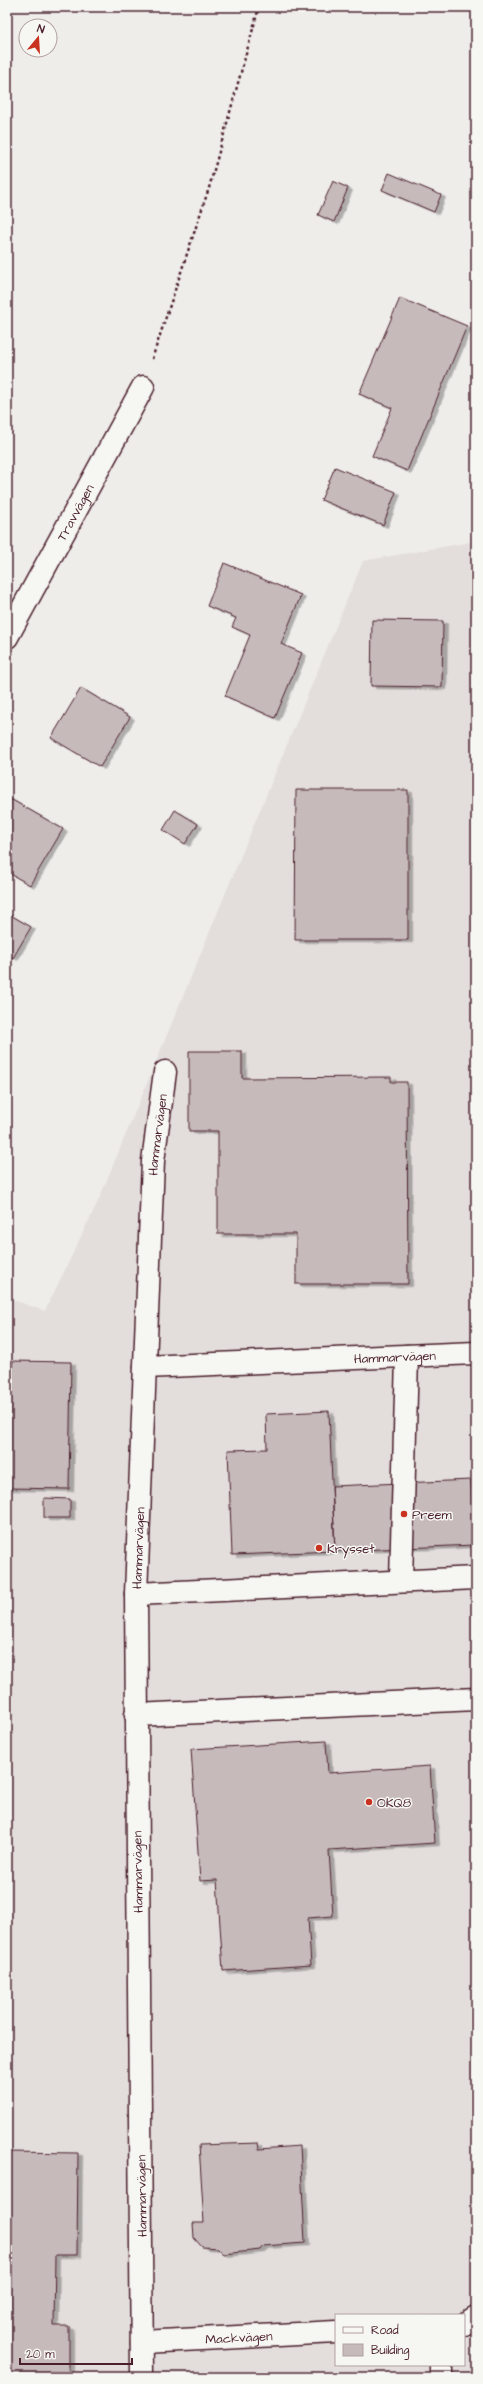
<svg xmlns="http://www.w3.org/2000/svg" width="483" height="2384" font-family="'Architects Daughter',sans-serif">
  <style>
    .built { fill: #e3dedc; fill-rule: evenodd }
    .building { fill: #c6babb; stroke: #4a1f2b; filter: url(#shadow) }
    .lines { fill: none; stroke-linecap: round; stroke-linejoin: round }
    .minor-casing { stroke: #4a1f2b; stroke-width: 25 }
    .path { stroke: #4a1f2b; stroke-width: 2.5; stroke-dasharray: 3 3; stroke-linecap: butt }
    .minor { stroke: #f6f6f2; stroke-width: 22 }
    .poi-dot { fill: #c8321e; stroke: #f6f6f2; stroke-width: 1.5 }
    .labels { text-anchor: middle; stroke-width: 3; stroke-linejoin: round; paint-order: stroke }
    .street-label { font-size: 13px; fill: #4a1f2b; stroke: #f6f6f2 }
    .poi-label { font-size: 13px; fill: #4a1f2b; stroke: #f6f6f2; text-anchor: start }
  </style>
  <defs>
    <filter id="shadow"><feDropShadow dx="4.5" dy="2.5" stdDeviation="0" flood-color="#0004"/></filter>
  </defs>
  <rect width="100%" height="100%" fill="#efedea"/>
  <filter id="ink" filterUnits="userSpaceOnUse"><feTurbulence type="fractalNoise" baseFrequency=".025" numOctaves="2"/><feDisplacementMap in="SourceGraphic" scale="8" xChannelSelector="R" yChannelSelector="G"/><feConvolveMatrix kernelMatrix="1 2 1 2 8 2 1 2 1" color-interpolation-filters="sRGB"/></filter>
  <g filter="url(#ink)">
    <path class="built" d="M476 541V2377H7V1298L45 1311 99 1199 363 561ZM336 2315H464V2365H336Z"/>
    <path class="building" d="M389 173 441 195 434 212 382 190Z
      M333 181 348 188 334 222 318 215Z
      M400 298 467 326 407 471 372 456 392 408 359 394Z
      M335 467 396 492 383 525 321 500Z
      M224 563 301 595 281 644 302 653 275 718 225 696 250 635 232 627 236 618 207 606Z
      M372 620 443 621 442 687 371 686Z
      M81 688 130 717 100 767 51 738Z
      M296 790H408V940H295Z
      M7 797 63 829 30 885 7 872Z
      M175 810 198 824 185 844 163 830Z
      M7 913 31 927 13 958 7 954Z
      M189 1051H242V1078L391 1077V1082H407L408 1284H296V1234H218V1131H189Z
      M12 1361 71 1362 69 1489 7 1488V1387H12Z
      M329 1411 335 1551 232 1555 228 1450 267 1449 266 1414Z
      M471 1480 474 1545 335 1551 332 1486Z
      M44 1498 70 1499V1518H44Z
      M326 1741 328 1773 430 1766 435 1843 329 1850 333 1916 308 1918 311 1965 223 1971 217 1880 200 1881 191 1749Z
      M258 2143 259 2149 300 2146 305 2243 263 2246 260 2250 224 2254 218 2248 202 2247 194 2238 193 2223H204L199 2145Z
      M7 2152 78 2153 77 2255H55L54 2326H69V2377H7Z"/>
    <g class="lines">
      <g class="minor-casing">
        <g id="minor">
          <path id="s1" d="M7 637 143 387"/>
          <path id="s2" d="M145 1367 476 1353"/>
          <path d="M401 1581 407 1356"/>
          <path d="M136 1594 476 1578"/>
          <path d="M136 1715 476 1699"/>
          <path d="M464 2325 476 2317"/>
          <path id="s3" d="M142 2342 336 2332"/>
          <path d="M441 2365V2377"/>
          <path id="s4" d="M142 2377 136 1594 153 1161 165 1072"/>
        </g>
      </g>
      <path class="path" d="M152 359 209 188 259 7"/>
      <use href="#minor" class="minor"/>
    </g>
  </g>
  <g class="poi-dot">
    <circle cx="404" cy="1514" r="4"/>
    <circle cx="319" cy="1548" r="4"/>
    <circle cx="369" cy="1802" r="4"/>
  </g>
  <g class="labels">
    <g class="street-label">
      <text dy="5" stroke="none"><textPath href="#s1" startOffset="142">Travvägen</textPath></text>
      <text dy="5" stroke="none"><textPath href="#s4" startOffset="1243">Hammarvägen</textPath></text>
      <text dy="5" stroke="none"><textPath href="#s2" startOffset="250">Hammarvägen</textPath></text>
      <text dy="5" stroke="none"><textPath href="#s4" startOffset="829">Hammarvägen</textPath></text>
      <text transform="translate(137 1872) rotate(-91)" y="5">Hammarvägen</text>
      <text transform="translate(141 2196) rotate(-91)" y="5">Hammarvägen</text>
      <text dy="5" stroke="none"><textPath href="#s3" startOffset="97">Mackvägen</textPath></text>
    </g>
    <g class="poi-label">
      <text x="412" y="1519">Preem</text>
      <text x="327" y="1553">Krysset</text>
      <text x="377" y="1807">OKQ8</text>
    </g>
  </g>
  <rect width="483" height="2384" fill="none" stroke="#f6f6f2" stroke-width="24"/>
  <rect x="12" y="12" width="459" height="2360" fill="none" stroke="#4a1f2b" stroke-width="1.5" filter="url(#ink)"/>
  <rect x="335" y="2314" width="130" height="52" fill="#f6f6f2" stroke="#b1a0a2"/>
  <rect x="343" y="2327" width="20" height="6" fill="#f6f6f2" stroke="#b1a0a2"/>
  <text x="371" y="2334" font-size="12" fill="#4a1f2b">Road</text>
  <rect x="343" y="2344" width="20" height="12" fill="#c6babb" stroke="#b1a0a2"/>
  <text x="371" y="2354" font-size="12" fill="#4a1f2b">Building</text>
  <g transform="translate(38 38) rotate(18)"><circle r="19" fill="#f6f6f2" stroke="#b1a0a2"/>
  <path d="M0-3L7 15L0 10L-7 15Z" fill="#c8321e"/>
  <text y="-6" font-size="11" font-weight="bold" text-anchor="middle" fill="#4a1f2b">N</text>
  </g>
  <path d="M20 2358v6h112v-6" fill="none" stroke="#4a1f2b" stroke-width="2"/>
  <text x="26" y="2358" font-size="12" fill="#4a1f2b" stroke="#f6f6f2" stroke-width="3" paint-order="stroke">20 m</text>
</svg>
